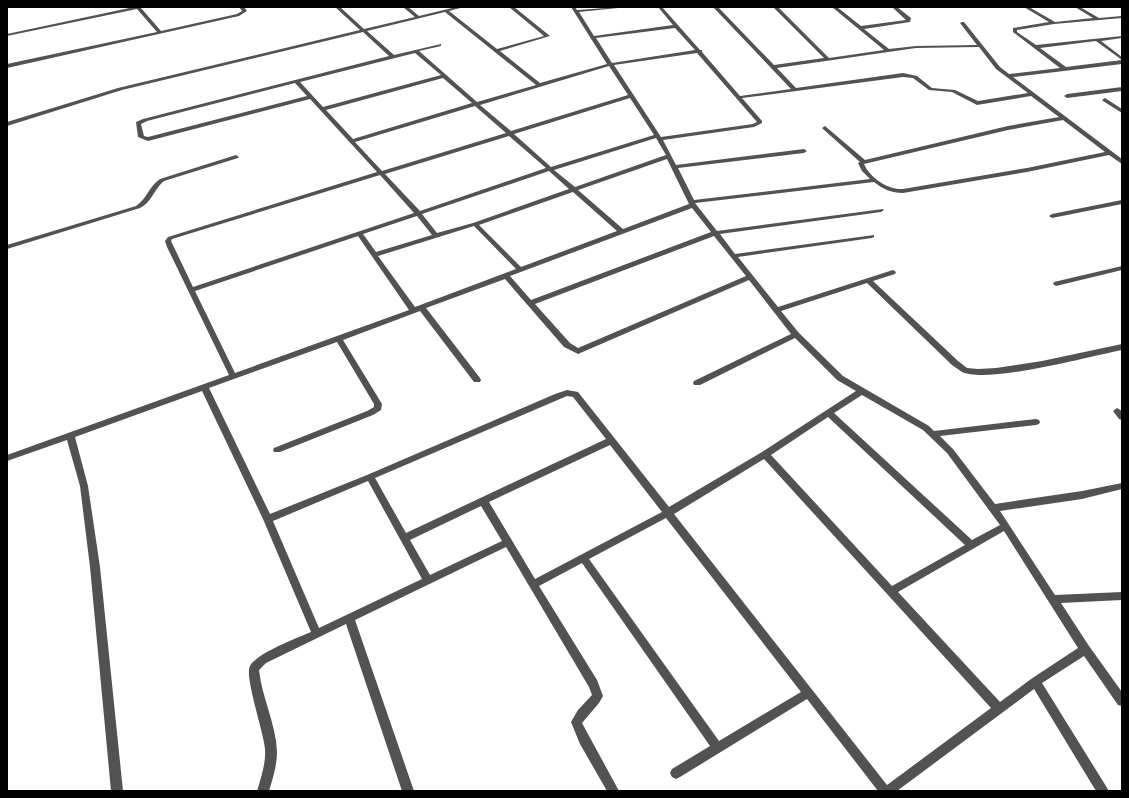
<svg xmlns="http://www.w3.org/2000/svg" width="1129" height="798" font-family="'DM Sans',sans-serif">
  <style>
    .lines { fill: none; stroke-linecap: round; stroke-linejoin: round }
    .street { fill: #525252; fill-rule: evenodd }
  </style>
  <rect width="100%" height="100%" fill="#fff"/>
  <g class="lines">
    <path class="street" d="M134 7H143L141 8 161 31 237 14 242 11 239 7H244L247 11 239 16 7 68V64L157 32 137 9 7 36V34Z
      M335 7H340L364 29 415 17 403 7H408L419 16 456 7H464L449 11 497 49 544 36 509 7H514L550 36 500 51 540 83 607 64 571 7H575L577 10 620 7 618 8 579 12 594 36 673 25 658 7H662L700 50H702V52L740 96 791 89 713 7H718L774 65 824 58 773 7H778L829 58 884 50 832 7H837L861 26 906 20 892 7H897L911 18 910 22 864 29 889 49 916 46 977 45 960 23 962 22H964L1000 67 1009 74 1060 68 1013 32V28L1049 22 1024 7H1029L1055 22 1093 18 1075 7H1080L1099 18 1122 16V18L1054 24 1017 30V32L1036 45 1122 36V38L1101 41 1122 57V64L1013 77 1122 159V164L1109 155 1027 172 903 193C891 193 883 189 874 182L695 203 717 231 883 209 884 210 881 212 720 234 735 254 874 235V237L872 238 738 257 778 307 893 270 896 272 895 274 873 281 958 361 967 368 978 369 996 368 1042 361 1122 344V350C1091 356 988 384 962 372 959 370 955 367 952 365L867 283 781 311 799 333 843 376 929 426 934 431 1036 419 1039 420 1040 422 1039 424 1036 425 940 436 953 449 995 504 1082 491 1122 483V489L1082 499 1000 511 1055 595 1122 592V600L1061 603 1089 646 1122 692V706L1118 705 1084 656 1042 683 1109 791H1096L1034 689 897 791H878L807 699 680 777 676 779 672 777 670 773 672 769 710 746 582 563 539 586 597 680 603 696 599 703 582 723 619 791H607L580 744 571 722 578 710 592 695 589 687 506 547 355 620 414 791H402L346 624 266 663 259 670C262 698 276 724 277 752 277 765 273 778 269 791H257C261 778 266 763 265 749 264 733 244 676 250 666 257 653 297 638 311 632L263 519 202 391 75 437 88 486 100 567 123 791H111L90 567 80 486 67 440 7 461V455L229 375 167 247 165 241 168 237 377 172 310 99 148 141 138 137 136 122 143 119 389 56 363 32 122 90 7 126V122L118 88 360 30ZM445 12 536 85 477 102 419 51 441 46V44L394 55 367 31ZM675 28 695 50 612 63 596 38ZM1096 41 1122 60 1066 67 1040 48ZM979 47 996 69 1028 93 978 101 955 90 932 88 917 76 903 73 796 88 777 68 916 48ZM415 53 441 75 323 107 300 82ZM697 53 757 122 753 124 661 137 614 65ZM609 66 628 95 511 131 480 105ZM903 77 913 78 929 90 952 92 977 105 1031 96 1059 117 1008 126 865 160 825 126 822 128 823 129 860 162 858 163 862 171 870 179 694 200 678 168 804 153 807 151 804 149 676 165 663 140 754 127 762 123V121L742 98ZM443 78 472 103 353 139 326 110ZM295 83 307 96 148 137 144 136 141 124 147 121ZM630 98 654 135 551 167 514 134ZM475 106 506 133 382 171 355 142ZM1063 120 1105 152 1027 168 903 189C888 190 870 178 864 164L1008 130ZM509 136 546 168 420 211 385 174ZM656 138 666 155 575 187 554 170ZM667 159 689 204 623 229 578 190ZM549 171 569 189 473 223 437 233 422 214ZM380 175 414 213 193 287 171 241 172 239ZM573 192 617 231 521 267 479 225ZM692 208 711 232 531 300 510 276ZM417 216 432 235 376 252 363 234ZM474 226 516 269 415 307 378 256ZM358 236 409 310 235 373 195 291ZM714 236 746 276 578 348 570 343 535 304ZM505 279 564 347 578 354 749 280 791 334 694 381 693 383 694 385H700L795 338 837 380 856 391 762 452 669 507 578 392 567 390 555 394 367 475 270 514 209 388 337 342 374 404V407L367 411 274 448 273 450 274 452H280L373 415 381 410 382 404 343 340 420 311 474 382H480L481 380 480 378 426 308ZM862 395 923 430 947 453 1000 525 972 540 834 413ZM567 396 573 397 606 439 406 533 375 478ZM828 417 965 545 892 586 771 455ZM610 445 662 512 535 579 489 502ZM764 459 991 708 887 785 674 514ZM368 481 422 579 319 628 273 521ZM481 506 502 541 430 575 410 540ZM666 518 801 692 719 741 589 559ZM1004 531 1078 648 1031 679 1000 702 898 592Z
      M1122 87V91L1067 98 1064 96 1067 94Z
      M1105 98 1122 109V113L1103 101 1102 100Z
      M236 155 239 157 238 158 164 181C154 189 152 202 140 208L7 249V245L136 206C147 199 149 186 160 179Z
      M1122 200V204L1052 218 1049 216 1052 214Z
      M1122 266V270L1056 286 1053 284 1054 282Z
      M1117 408 1122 411V420L1119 419 1113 411Z"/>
  </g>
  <rect width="1129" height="798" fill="none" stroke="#000000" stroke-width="16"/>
</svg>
